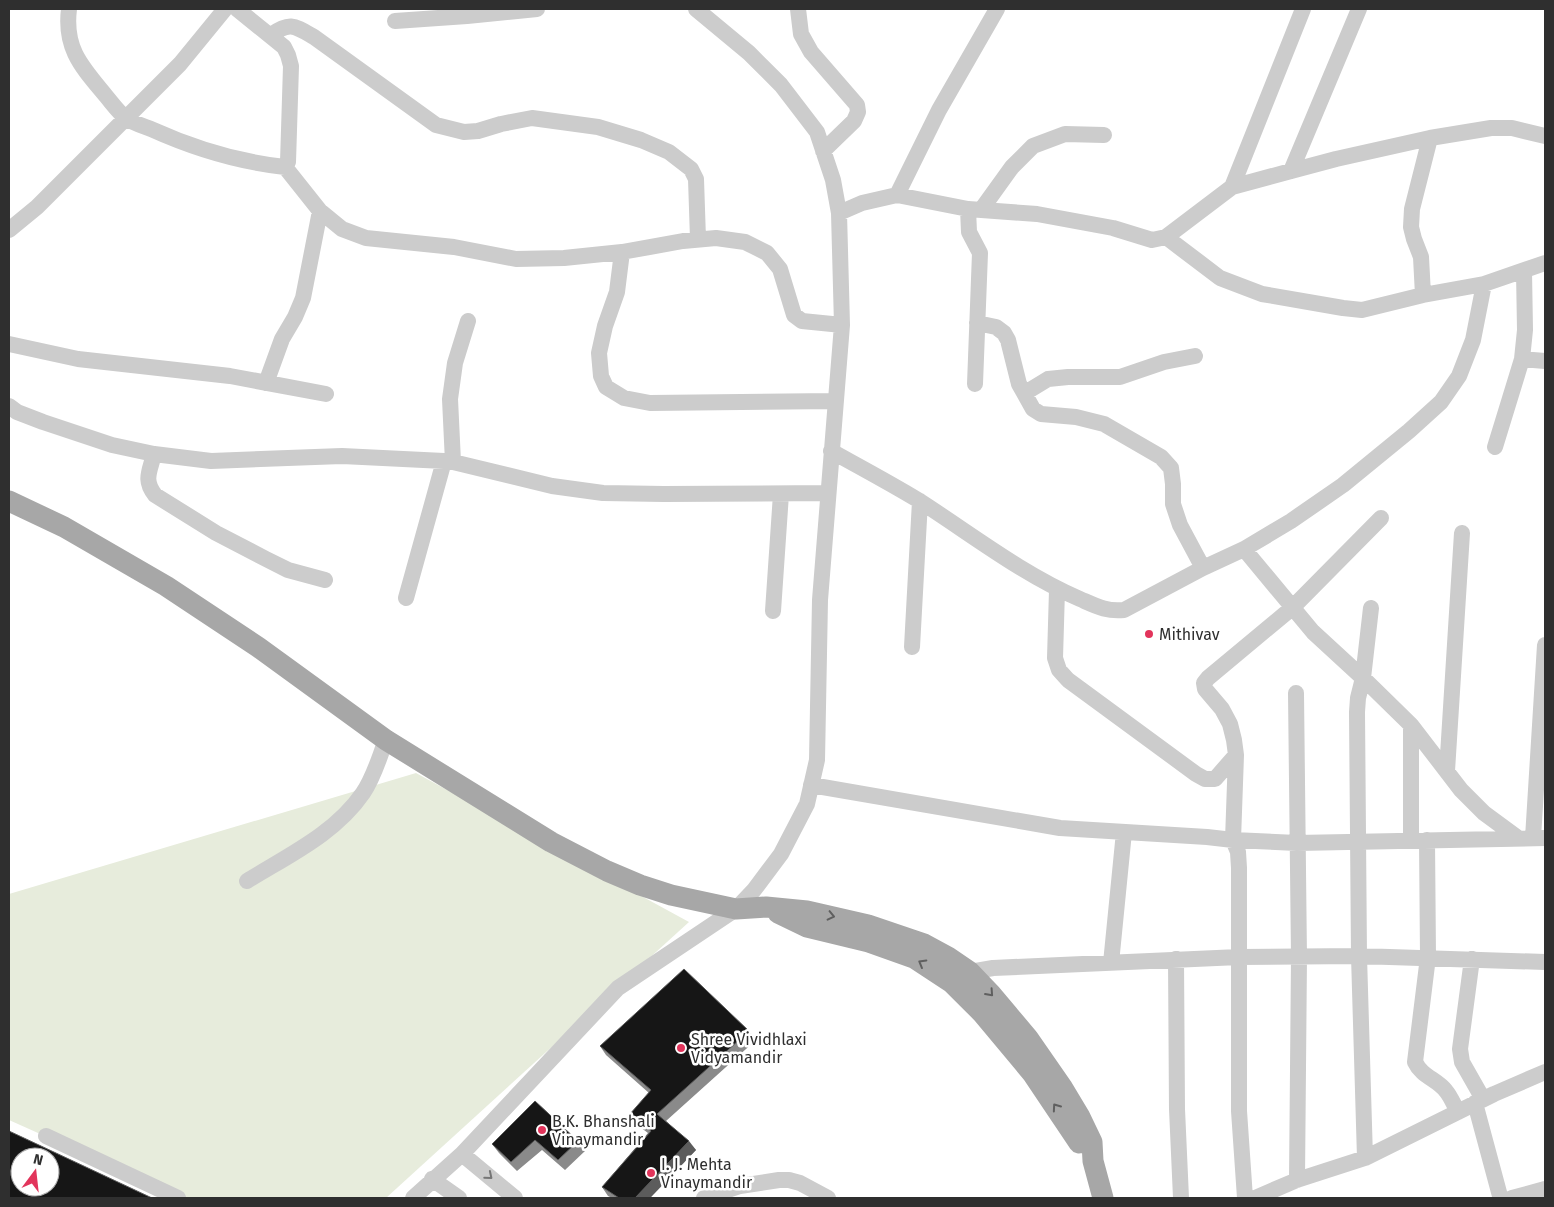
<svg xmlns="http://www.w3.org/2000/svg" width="1554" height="1207" font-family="'Fira Sans',sans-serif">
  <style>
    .green { fill: #e7ecdc }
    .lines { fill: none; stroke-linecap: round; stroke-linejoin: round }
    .minor { stroke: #ccc; stroke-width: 16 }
    .major { stroke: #a7a7a7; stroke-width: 21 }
    .wall { fill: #8a8a8a }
    .shaded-wall { fill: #5c5c5c }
    .building { fill: #161616; stroke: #5c5c5c; fill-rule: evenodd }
    .oneway { stroke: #5f5f5f }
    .oneway2 { stroke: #767676 }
    .poi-dot { fill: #e2345b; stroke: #fff; stroke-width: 2 }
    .labels { text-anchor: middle; stroke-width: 5; stroke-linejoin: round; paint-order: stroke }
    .poi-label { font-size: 16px; fill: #2f2f2f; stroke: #fff; text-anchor: start }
  </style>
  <rect width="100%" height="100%" fill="#fff"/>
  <path class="green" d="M416 773 689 922 386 1198H183L9 1120V894Z"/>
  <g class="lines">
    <path class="minor" d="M69 9C64 49 82 67 106 96 112 103 119 113 126 118 133 123 143 126 151 129 193 148 239 162 285 167
      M237 9 284 47 288 55 291 66 288 162 285 167 320 211 342 229 366 238 454 247 516 259 564 258 622 252 683 241 716 238 745 242 767 253 780 269 794 315 802 321 842 325
      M798 9 801 34 811 52 857 105 858 112 854 121 823 151
      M395 21 467 16 537 9
      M271 35C290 21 295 26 314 37L436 125 464 132 478 131 501 124 532 118 598 127 641 140 669 152 691 169 696 179 698 239
      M1291 171 1359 9
      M1232 187 1303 9
      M897 195 968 209 1037 214 1113 228 1152 240 1166 237 1232 187 1291 171 1336 159 1430 138 1491 128H1512L1545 136
      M968 209 969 232 980 253 975 384
      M981 210 1012 167 1033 146 1065 134 1104 135
      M839 213 862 203 897 195 939 110 997 9
      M9 230 37 207 180 64 225 9
      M1166 237 1220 278 1262 294 1343 308 1362 310 1423 295 1484 284
      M622 252 617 292 605 326 599 353 601 376 606 387 624 398 650 403 835 401
      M1423 295 1421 257 1414 239 1411 227 1412 209 1430 138
      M977 323 996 327 1004 333 1008 340 1019 384 1033 409 1041 414 1076 417 1104 424 1161 457 1171 468 1173 484V504L1180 525 1203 568
      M9 344 78 359 230 376 326 394
      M1522 359 1545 361
      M266 383 282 339 295 317 303 298 320 211
      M1025 393 1048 379 1068 377H1120L1164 362 1195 356
      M9 406 17 412 43 422 112 445 154 454 211 461 342 456 444 461 453 462 552 486 603 493 664 494 828 493
      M1495 447 1522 359 1525 330 1524 271
      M831 451C860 467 890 483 918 500 971 534 1022 574 1080 599 1096 606 1107 612 1124 610L1203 568 1244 549 1291 521 1343 485 1409 431 1441 402 1459 376 1473 340 1484 284 1545 263
      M154 454C150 471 143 480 155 495L216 533 266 559 288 570 325 580
      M453 462 450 399 455 363 468 321
      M1244 549 1313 632 1363 678 1371 608
      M1057 590 1055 658 1059 670 1068 680 1196 774 1205 779H1215L1236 755
      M406 598 444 461
      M773 611 781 494
      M912 647 920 501
      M1296 693 1299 957 1297 1180
      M1447 771 1462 533
      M811 785 1060 828 1207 837 1233 840 1297 843 1545 838
      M1533 838 1545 645
      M1427 840 1428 957 1415 1062C1422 1077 1437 1079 1446 1091 1451 1097 1454 1105 1458 1112
      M1411 841V725
      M247 881C287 856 335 834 363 793 374 777 379 758 386 740
      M1176 959 1177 1109 1181 1198
      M1472 959 1460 1049 1462 1062 1483 1099
      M1111 963 1124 832
      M963 977 970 972 993 968 1239 957 1359 956 1545 962
      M1475 1103 1500 1196 1502 1198
      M46 1136 178 1198
      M462 1154 515 1198
      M1365 1158 1359 956 1357 712 1358 698 1363 678 1411 725 1461 790 1484 813 1518 838
      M432 1179 459 1198
      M413 1198 462 1154 618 988 736 909 754 890 781 854 807 804 817 760 820 600 842 325 839 213 833 180 817 132 781 85 749 53 696 9
      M704 1198 740 1186 779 1180H789L800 1183 828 1198
      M1245 1198 1239 1111V868L1238 852 1233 840 1236 755 1234 740 1230 724 1222 709 1205 689 1204 683 1208 678 1292 608 1381 518
      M1255 1198 1297 1180 1365 1158 1494 1094 1545 1072
      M1512 1198 1545 1189"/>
    <path class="major" d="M9 501 64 527 166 586 258 647 386 740 551 842 607 871 640 885 671 895 736 909 766 907 807 911 868 925 924 944 948 957 970 972 991 994 1028 1038 1062 1087 1080 1117 1092 1142 1093 1161 1103 1198
      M778 913 807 927 869 942 914 958 952 983 982 1013 1032 1073 1079 1143"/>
  </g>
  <path class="wall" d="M749 1031 756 1040 666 1121 696 1150 650 1198H612L608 1196 602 1187 648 1133 636 1124 630 1114 649 1093 606 1055 600 1046Z
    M535 1101 578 1141 585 1151 565 1170 542 1150 517 1171 499 1153 492 1144Z"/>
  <path class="shaded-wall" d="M689 1141 696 1150 650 1198H635Z"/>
  <path class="building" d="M684 969 749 1031 657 1114 689 1141 635 1198H619L602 1187 651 1131 630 1114 651 1090 600 1046Z
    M535 1101 578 1141 558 1160 535 1140 511 1162 492 1144Z
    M9 1131 152 1198H9ZM20 1157H50V1187H20Z"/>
  <defs><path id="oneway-chevron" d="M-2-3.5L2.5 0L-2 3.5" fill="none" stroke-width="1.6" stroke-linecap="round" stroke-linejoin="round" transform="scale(1.25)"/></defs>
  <g class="oneway">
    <use href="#oneway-chevron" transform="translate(831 916) rotate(13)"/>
    <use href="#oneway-chevron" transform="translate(922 963) rotate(-150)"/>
    <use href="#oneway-chevron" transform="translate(990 993) rotate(48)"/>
    <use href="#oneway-chevron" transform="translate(1056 1107) rotate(-125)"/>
  </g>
  <use class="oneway2" href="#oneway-chevron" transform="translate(489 1176) rotate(40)"/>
  <g class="poi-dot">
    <circle cx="1149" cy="634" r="5"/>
    <circle cx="681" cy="1048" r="5"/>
    <circle cx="542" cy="1130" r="5"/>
    <circle cx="651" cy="1173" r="5"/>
  </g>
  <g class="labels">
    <g class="poi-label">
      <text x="1159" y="640">Mithivav</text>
      <text x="691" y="1045">Shree Vividhlaxi<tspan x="691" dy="18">Vidyamandir</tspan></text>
      <text x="552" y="1127">B.K. Bhanshali<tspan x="552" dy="18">Vinaymandir</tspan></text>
      <text x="661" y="1170">I. J. Mehta<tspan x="661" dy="18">Vinaymandir</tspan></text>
    </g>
  </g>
  <rect width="1554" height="1207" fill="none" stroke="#2f2f2f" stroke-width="20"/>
  <g transform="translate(35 1172) rotate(15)"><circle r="24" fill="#ffffff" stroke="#acacac"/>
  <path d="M0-4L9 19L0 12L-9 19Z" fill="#e2345b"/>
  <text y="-8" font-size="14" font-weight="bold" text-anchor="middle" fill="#2f2f2f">N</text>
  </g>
</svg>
